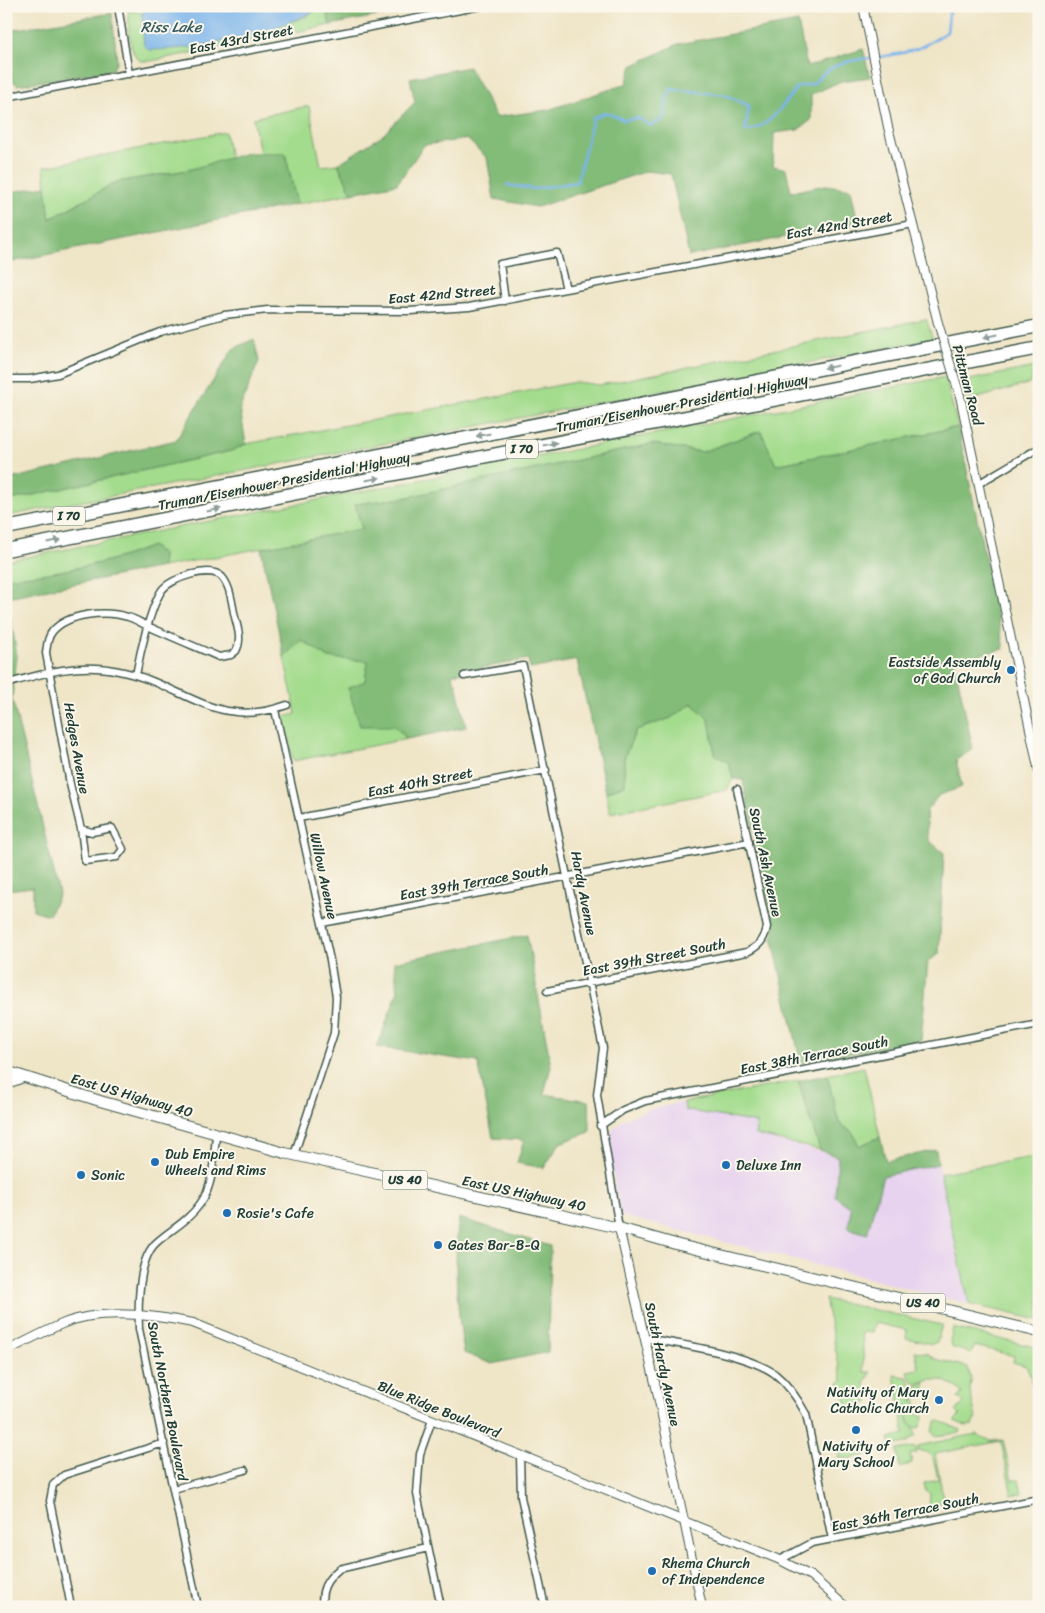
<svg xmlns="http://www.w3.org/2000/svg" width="1045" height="1613" font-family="Sriracha,sans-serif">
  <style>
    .built { fill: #e7d2ef }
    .green { fill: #a4dc8e; stroke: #628c61 }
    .forest { fill: #83bc79; stroke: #517c56 }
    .water { fill: #7ab4eb; stroke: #4c7890 }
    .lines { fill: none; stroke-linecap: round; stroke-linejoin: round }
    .stream { stroke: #7ab4eb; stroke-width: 2.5 }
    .minor-casing { stroke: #3e564a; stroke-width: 9 }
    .tertiary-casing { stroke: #3e564a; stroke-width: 10 }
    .secondary-casing { stroke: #3e564a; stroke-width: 11 }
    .primary-casing { stroke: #3e564a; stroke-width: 12 }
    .motorway-casing { stroke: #3e564a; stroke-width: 15 }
    .minor { stroke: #fff; stroke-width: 6 }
    .tertiary { stroke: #fff; stroke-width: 8 }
    .secondary { stroke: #fff; stroke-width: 9 }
    .primary { stroke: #fff; stroke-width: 10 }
    .motorway { stroke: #fff; stroke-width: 12 }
    .tertiary-bridge-casing { stroke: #3e564a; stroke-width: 10; stroke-linecap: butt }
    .tertiary-bridge { stroke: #fff; stroke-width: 8 }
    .oneway { fill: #8f9e9a }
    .poi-dot { fill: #1f6fb2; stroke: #fbf7ec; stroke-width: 2 }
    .labels { text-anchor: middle; stroke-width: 4; stroke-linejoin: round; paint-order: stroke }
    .shield { fill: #fbf7ec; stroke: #61756b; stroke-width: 1 }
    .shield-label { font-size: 12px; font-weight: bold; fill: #1f3d34 }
    .street-label { font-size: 14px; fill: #1f3d34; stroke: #fbf7ec }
    .poi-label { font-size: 14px; fill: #1f3d34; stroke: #fbf7ec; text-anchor: start }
    .water-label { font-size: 15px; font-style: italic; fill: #365b62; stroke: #fbf7ec }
  </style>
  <rect width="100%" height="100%" fill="#fbf7ec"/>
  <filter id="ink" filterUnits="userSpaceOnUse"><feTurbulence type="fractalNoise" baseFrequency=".02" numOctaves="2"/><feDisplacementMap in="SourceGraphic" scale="10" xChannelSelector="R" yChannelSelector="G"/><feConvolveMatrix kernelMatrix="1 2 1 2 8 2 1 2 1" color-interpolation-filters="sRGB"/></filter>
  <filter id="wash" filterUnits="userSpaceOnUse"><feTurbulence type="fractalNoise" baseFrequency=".0096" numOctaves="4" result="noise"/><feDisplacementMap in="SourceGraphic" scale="20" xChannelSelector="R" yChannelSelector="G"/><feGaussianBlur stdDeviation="1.12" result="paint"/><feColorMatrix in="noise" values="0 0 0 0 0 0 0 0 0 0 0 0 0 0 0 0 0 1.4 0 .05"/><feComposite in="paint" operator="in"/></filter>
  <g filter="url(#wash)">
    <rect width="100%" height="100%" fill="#efe5c7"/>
    <path class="built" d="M684 1102 685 1110 757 1123 755 1135 838 1156 835 1196 851 1208 867 1234 883 1176 938 1164 969 1304 619 1215 608 1135 622 1120 647 1110Z"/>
    <path class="green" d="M325 6 330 25 151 61H140C128 51 128 25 129 10L142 13 144 45 225 40 303 18Z
      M309 106 321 166 338 164 352 193 297 204 285 153H260L253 118Z
      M225 132 230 158 188 170 117 182 49 219 44 167Z
      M926 319 933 339 6 516V501L231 451 246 444 576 382 600 385Z
      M1035 367 1031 383 967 401 964 381Z
      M945 377 958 427 776 465 760 431 702 452 652 444 403 498 356 504 362 529 162 567 163 555 152 546C105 565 57 573 6 578V561Z
      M301 640 329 658 368 661 365 681 395 726 407 739 293 761 284 717 296 714 284 657Z
      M692 703 709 719 715 754 729 763 733 779 727 790 610 813 606 792 625 785 624 758 636 730 671 718Z
      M864 1067 880 1137 859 1146 853 1133 839 1123 827 1075Z
      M798 1081 820 1150 755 1135 757 1123 685 1110 684 1102Z
      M1039 1156V1320L969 1304 940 1173Z
      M825 1299 942 1325 937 1342 932 1344 906 1338 907 1330 875 1323 872 1332H862L864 1372H871L865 1384 868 1403 848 1407 839 1382 842 1380Z
      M953 1328 1039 1348V1414L1030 1374 1026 1366 1013 1362 1014 1356 975 1346 971 1353 953 1348 950 1342Z
      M915 1351 926 1353 935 1359 968 1367 971 1380 970 1391 976 1419 973 1425 966 1426 954 1421 960 1415 956 1411 964 1403 958 1397 962 1393C949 1378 934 1377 916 1384L911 1380 907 1371 919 1369Z
      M894 1375 907 1377 912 1386V1403L914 1400V1388L925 1381 924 1397H916V1414L924 1417 919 1428 913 1427C907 1419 906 1413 909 1404L905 1410C906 1422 915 1427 916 1436L906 1443 892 1446 889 1438 905 1434Z
      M937 1420 961 1430 960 1433 935 1436 932 1431Z
      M976 1434 991 1441 1003 1440 1012 1480H1019L1022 1493 1012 1495 1001 1441 935 1454 944 1503 929 1506 930 1494 926 1491 924 1483 938 1480C935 1467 935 1450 918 1451V1446Z
      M862 1442 867 1455 847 1459 838 1457 846 1445Z
      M915 1447 917 1453 910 1455 912 1463 900 1468 897 1450Z"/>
    <path class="forest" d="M326 6H429L330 25Z
      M112 13 117 61 112 70 18 85 6 76V31Z
      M798 22 807 67 863 49 870 77 841 81 811 95V120L798 130 774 133 773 166 786 169 791 192 826 185 851 189 858 223 689 256 671 174 647 171 537 207 494 199 487 158 467 139 424 145 397 184 352 193 338 164 383 135 415 102 410 78 469 67 496 117 548 110 626 84 632 66 678 44Z
      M247 153H285L297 204 6 263V193L46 186 50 219 117 182 188 170Z
      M254 339 259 361 240 408 246 444 231 451 6 501V480L176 440 233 349Z
      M958 427 1004 649 954 660 973 749 956 760 962 787 939 795 926 811 928 840 944 853 939 954 928 961 921 1040 801 1063 773 941 774 929 743 780 733 779 729 763 715 754 709 720 692 703 671 718 636 730 624 758 625 785 606 792 577 660 530 669 528 659 452 674 456 684 466 727 407 739 395 726H360L348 688 365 681 368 661 329 658 301 640 284 657 261 548 362 529 355 504 403 498 652 444 702 452 761 431 776 465Z
      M152 546 163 555 162 567 7 597 17 656 12 698 59 894 49 915 33 910V887L6 890V578C57 573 105 565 152 546Z
      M527 935 551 1066 544 1094 589 1101 590 1132 560 1143 544 1168 517 1163 524 1140 493 1138 478 1062 377 1047 398 991 394 962Z
      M827 1075 839 1123 853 1133 859 1146 880 1137 886 1161 936 1150 938 1164 883 1176 867 1234 848 1228 851 1208 835 1196 838 1157 820 1150 798 1081Z
      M459 1218 550 1246 548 1352 492 1364 464 1353C457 1309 453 1262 459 1218Z"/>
    <path class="water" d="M152 6H325C272 33 208 49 149 50L144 45 142 13Z"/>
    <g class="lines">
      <path class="stream" d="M507 185 534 189 577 182 593 118 606 112 624 120 638 118 651 126 663 119 667 97 671 89 726 95 749 106 745 131C769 129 784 104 797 87L813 84C839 52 870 62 906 52 921 49 934 40 947 32L950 6"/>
    </g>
  </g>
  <g filter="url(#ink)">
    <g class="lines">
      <g class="minor-casing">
        <path id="minor" d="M118 6 129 74
          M6 97 481 6
          M505 301 500 264 557 253 566 289
          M6 379H30L58 374 160 332 224 315 268 310 410 311 469 307 913 224
          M978 484 1039 448
          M464 676 523 666 603 1048 597 1095 619 1228
          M6 684C44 673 79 662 119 671 184 684 215 731 287 705
          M275 710 330 960 336 997 334 1033 294 1155
          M299 818 546 770
          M81 829 92 832 112 828 123 849 117 857 85 861 81 829 70 784 46 653C47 646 47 638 52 632 67 613 106 610 128 617 136 619 144 625 152 628 174 638 196 647 219 657L231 655 236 651C242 640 238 629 235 617 232 605 231 587 222 577 210 565 171 578 162 590 150 608 140 653 136 675
          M322 923 749 842
          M547 991 747 952C759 946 764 941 767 927L737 789
          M600 1126 623 1110 645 1101 1039 1024
          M645 1338C679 1344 748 1354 775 1374 789 1385 798 1399 806 1414L832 1539
          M6 1342 8 1350
          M432 1420 420 1454 417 1494 441 1607
          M520 1455 521 1497 545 1607
          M173 1489 245 1470
          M780 1560 812 1543 1039 1499
          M71 1607 50 1501 53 1485 64 1475 164 1443
          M198 1607 139 1329C138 1306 138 1258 157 1242 172 1229 188 1221 200 1204 214 1185 214 1157 216 1134
          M323 1607C320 1590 326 1580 339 1569L428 1548"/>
      </g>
      <g class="tertiary-casing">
        <path id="tertiary" d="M863 6 888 127 938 323
          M960 396 1039 772
          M619 1228 656 1387 702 1607
          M6 1351C25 1342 43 1332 62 1324 99 1308 154 1315 193 1323L778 1559 811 1576 846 1607"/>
      </g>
      <g class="secondary-casing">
        <path id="secondary" d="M6 1084 24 1077"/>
      </g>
      <g class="primary-casing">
        <path id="primary" d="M6 1071 100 1101 285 1153 619 1228 679 1245 1039 1332"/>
      </g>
      <g class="motorway-casing">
        <path id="motorway" d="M6 528 1039 326
          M6 550 1039 348"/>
      </g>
      <use href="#minor" class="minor"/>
      <use href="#tertiary" class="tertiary"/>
      <use href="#secondary" class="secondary"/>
      <use href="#primary" class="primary"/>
      <use href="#motorway" class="motorway"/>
      <g class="tertiary-bridge-casing">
        <path id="tertiary-bridge" d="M938 323 960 396"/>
      </g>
      <use href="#tertiary-bridge" class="tertiary-bridge"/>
    </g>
    <defs><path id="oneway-solid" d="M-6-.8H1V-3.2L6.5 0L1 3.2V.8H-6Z" transform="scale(1.25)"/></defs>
    <g class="oneway">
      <use href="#oneway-solid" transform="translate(991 336) rotate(169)"/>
      <use href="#oneway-solid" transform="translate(831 367) rotate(169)"/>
      <use href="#oneway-solid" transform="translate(483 435) rotate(169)"/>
      <use href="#oneway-solid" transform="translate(550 444) rotate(-11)"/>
      <use href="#oneway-solid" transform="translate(373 479) rotate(-11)"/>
      <use href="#oneway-solid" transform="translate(214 510) rotate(-11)"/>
      <use href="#oneway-solid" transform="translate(54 541) rotate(-11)"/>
    </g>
  </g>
  <g class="poi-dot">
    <circle cx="1011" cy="670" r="5"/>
    <circle cx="155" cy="1162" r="5"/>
    <circle cx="726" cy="1165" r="5"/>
    <circle cx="81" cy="1175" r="5"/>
    <circle cx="227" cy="1213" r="5"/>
    <circle cx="438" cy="1245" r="5"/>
    <circle cx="939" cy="1400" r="5"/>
    <circle cx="856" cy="1430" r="5"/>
    <circle cx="652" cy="1571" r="5"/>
  </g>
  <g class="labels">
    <g class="shield">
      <rect x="506" y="439.5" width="32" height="19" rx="4"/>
      <rect x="53" y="506.5" width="32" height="19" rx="4"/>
      <rect x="382.5" y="1170.5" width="45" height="19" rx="4"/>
      <rect x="900.5" y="1293.5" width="45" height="19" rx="4"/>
    </g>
    <g class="shield-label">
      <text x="522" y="453">I 70</text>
      <text x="69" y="520">I 70</text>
      <text x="405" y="1184">US 40</text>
      <text x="923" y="1307">US 40</text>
    </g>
    <g class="street-label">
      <text transform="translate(241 39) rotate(-11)" y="5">East 43rd Street</text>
      <text transform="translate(839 225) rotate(-10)" y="5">East 42nd Street</text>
      <text transform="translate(442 294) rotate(-5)" y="5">East 42nd Street</text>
      <text transform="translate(968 385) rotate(75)" y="5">Pittman Road</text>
      <text transform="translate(682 403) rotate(-11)" y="5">Truman/Eisenhower Presidential Highway</text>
      <text transform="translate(284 481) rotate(-11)" y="5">Truman/Eisenhower Presidential Highway</text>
      <text transform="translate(77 748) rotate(80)" y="5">Hedges Avenue</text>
      <text transform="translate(420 782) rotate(-11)" y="5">East 40th Street</text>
      <text transform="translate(766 862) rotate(78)" y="5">South Ash Avenue</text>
      <text transform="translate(324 876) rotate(78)" y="5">Willow Avenue</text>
      <text transform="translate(474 882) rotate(-10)" y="5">East 39th Terrace South</text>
      <text transform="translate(584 893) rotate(79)" y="5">Hardy Avenue</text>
      <text transform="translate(654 957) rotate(-11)" y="5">East 39th Street South</text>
      <text transform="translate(814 1055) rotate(-11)" y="5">East 38th Terrace South</text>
      <text transform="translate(132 1095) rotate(16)" y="5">East US Highway 40</text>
      <text transform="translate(524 1193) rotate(12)" y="5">East US Highway 40</text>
      <text transform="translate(663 1364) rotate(78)" y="5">South Hardy Avenue</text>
      <text transform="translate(168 1401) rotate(79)" y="5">South Northern Boulevard</text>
      <text transform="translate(439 1409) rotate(22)" y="5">Blue Ridge Boulevard</text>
      <text transform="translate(905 1512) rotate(-11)" y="5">East 36th Terrace South</text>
    </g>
    <g class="poi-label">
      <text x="1001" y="667" text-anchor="end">Eastside Assembly<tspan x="1001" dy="16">of God Church</tspan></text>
      <text x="165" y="1159">Dub Empire<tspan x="165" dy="16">Wheels and Rims</tspan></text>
      <text x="736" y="1170">Deluxe Inn</text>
      <text x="91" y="1180">Sonic</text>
      <text x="237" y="1218">Rosie's Cafe</text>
      <text x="448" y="1250">Gates Bar-B-Q</text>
      <text x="929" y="1397" text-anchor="end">Nativity of Mary<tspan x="929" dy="16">Catholic Church</tspan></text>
      <text x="856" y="1451" text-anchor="middle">Nativity of<tspan x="856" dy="16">Mary School</tspan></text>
      <text x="662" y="1568">Rhema Church<tspan x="662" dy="16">of Independence</tspan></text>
    </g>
    <g class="water-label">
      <text x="171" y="32">Riss Lake</text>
    </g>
  </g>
  <rect width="1045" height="1613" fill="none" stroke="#fbf7ec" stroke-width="25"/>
</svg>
